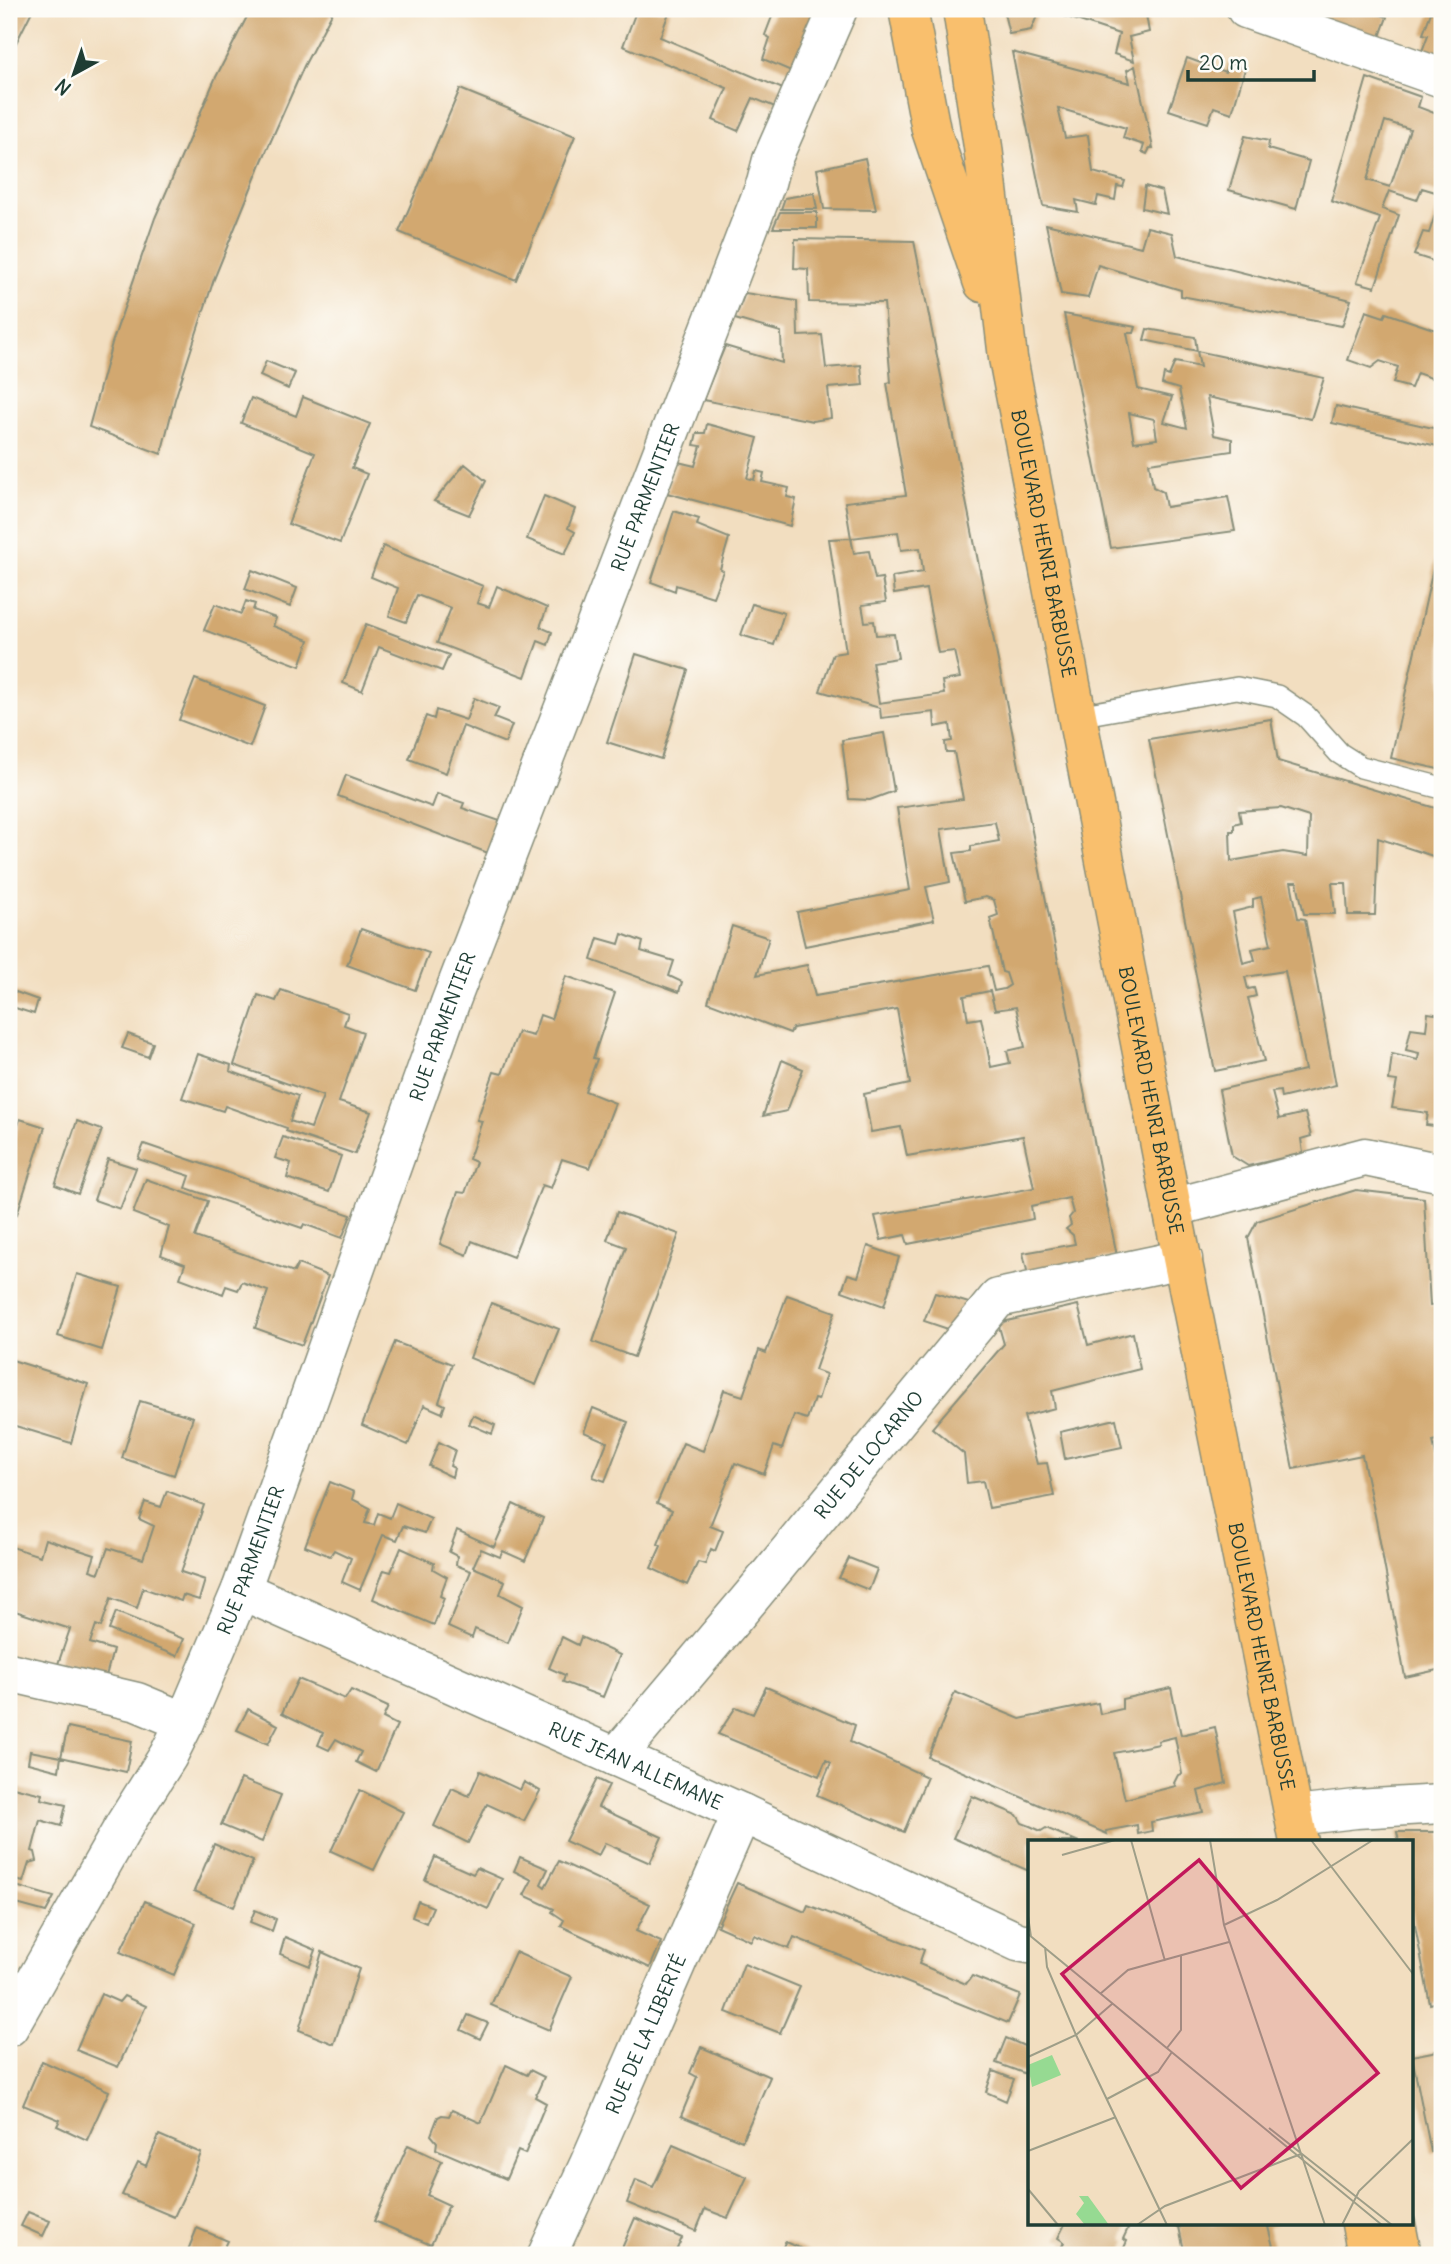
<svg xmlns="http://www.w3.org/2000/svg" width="1451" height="2264" font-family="Delius,sans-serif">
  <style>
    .building { fill: #d2a86f; fill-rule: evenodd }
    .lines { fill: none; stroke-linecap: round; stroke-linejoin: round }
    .lane-casing { stroke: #888e7a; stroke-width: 24 }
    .street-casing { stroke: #888e7a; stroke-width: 41 }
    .primary-casing { stroke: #888e7a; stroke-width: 41 }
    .lane { stroke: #fff; stroke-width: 21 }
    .street { stroke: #fff; stroke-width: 38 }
    .primary { stroke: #f9bf6d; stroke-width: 38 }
    .labels { text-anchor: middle; stroke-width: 5; stroke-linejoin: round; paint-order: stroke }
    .street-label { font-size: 19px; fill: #1f3d34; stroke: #fdfcf7 }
    .inset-road { fill: none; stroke: #9e9e88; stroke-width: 2 }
    .view { fill: #c2185b; fill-opacity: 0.15; stroke: #c2185b; stroke-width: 3.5 }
    .inset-edge { fill: none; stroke: #1f3d34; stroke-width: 3.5 }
  </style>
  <rect width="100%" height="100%" fill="#fdfcf7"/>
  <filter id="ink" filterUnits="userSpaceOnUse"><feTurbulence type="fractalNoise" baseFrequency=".0143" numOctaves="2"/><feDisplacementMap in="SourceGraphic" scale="14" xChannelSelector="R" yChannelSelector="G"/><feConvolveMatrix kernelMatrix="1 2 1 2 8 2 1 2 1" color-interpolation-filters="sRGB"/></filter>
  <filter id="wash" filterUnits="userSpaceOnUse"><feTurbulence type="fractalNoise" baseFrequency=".00686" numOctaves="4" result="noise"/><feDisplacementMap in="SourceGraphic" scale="28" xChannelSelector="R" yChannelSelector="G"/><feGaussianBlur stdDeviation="1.57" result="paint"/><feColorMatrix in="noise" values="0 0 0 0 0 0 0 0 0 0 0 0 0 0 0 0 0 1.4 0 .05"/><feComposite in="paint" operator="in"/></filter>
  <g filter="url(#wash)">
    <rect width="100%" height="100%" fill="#f2dec0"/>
    <g id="blocks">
      <path class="building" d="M9 9H33L9 57Z
        M251 9H334L304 66 262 161 214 279 175 399 161 454 89 427 112 343 155 218 215 79Z
        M637 9 670 10 660 37 783 89 775 107 753 98 738 131 713 120 727 88 623 46Z
        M775 9H818L791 71 763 59 770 38 765 35Z
        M1003 9H1040L1031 30 1009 34Z
        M1043 9H1145L1149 32 1129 37 1134 61 1114 54 1119 34Z
        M1316 9H1364L1387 17 1379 39 1314 16Z
        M1436 9H1442V61L1421 54 1428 35 1423 34 1432 10 1436 11Z
        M1012 52 1130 83 1127 70 1135 66 1153 148H1150L1147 154 1142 152 1144 145 1123 138 1126 128 1058 108 1065 138 1088 135 1093 172 1125 181 1123 187 1117 186 1115 200 1098 196 1096 205 1076 200 1078 212 1043 206Z
        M1187 58 1225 72 1228 63 1245 69 1232 113 1214 107 1208 123 1169 110Z
        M1367 78 1421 97 1418 107 1442 116V264L1414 255 1423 232 1429 233 1442 194 1422 188 1417 200 1389 191 1382 209 1399 215 1375 287 1357 282 1380 218 1331 201ZM1385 121 1410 129 1390 187 1367 180Z
        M460 89 575 136 516 280 399 232Z
        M1245 136 1269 141 1268 149 1309 161 1296 209 1229 190Z
        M865 158 876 210 824 209 817 169Z
        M1145 186 1162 191 1167 214 1142 208Z
        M814 193 817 209H781L785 198Z
        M780 212H817V228H773Z
        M1046 224 1141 247 1147 227 1172 233 1177 256 1351 300 1342 326 1181 296V290L1098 265 1088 298 1061 294Z
        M795 239 914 241 1117 1256 1028 1275 1023 1253 1075 1244 1073 1235 1066 1229 1071 1225 1069 1218 1073 1213 1069 1198 1031 1206 1033 1219 908 1244 905 1235 881 1240 875 1216 1034 1188 1023 1136 907 1156 901 1127 871 1132 864 1094 910 1084 897 1009 793 1028 790 1033 708 1002 732 926 769 938 757 975 807 965 815 996 988 966 994 991 1004 989 1010 985 1006 973 1002 972 990 918 998 915 994 900 986 897 965 901 954 853 971 851V846L999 841 995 822 941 829 950 882 926 887 934 920 805 946 797 912 910 890 897 808 963 799 954 752H946L945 742 952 741 950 724 935 727 934 712 881 718 880 708 820 691 833 654 846 652 829 539 851 538 845 502 906 495 887 383 891 382 884 303 809 302 808 269 794 268ZM898 532 901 550 920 548 923 572 892 577 894 594 926 589 938 653 954 651 960 678 942 681 944 694 879 703 872 662 898 658 894 634 876 635 874 621 865 622 862 605 886 602 882 578 875 579 869 551 854 553 851 538ZM990 991 995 1010 1016 1007 1025 1047 1007 1051 1010 1063 991 1067 981 1018 968 1020 964 996Z
        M745 293 797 301 798 336 822 335 826 368 861 365 863 385 828 388 831 418 813 421 703 400 725 346 782 363 781 332 735 319Z
        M1366 311 1384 317 1386 313 1442 332V392L1437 380 1417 373 1411 388 1393 383 1398 367 1380 361 1371 368 1348 360Z
        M1064 314 1136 327 1134 333H1127L1138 389 1172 397 1164 422 1187 428 1179 389 1162 384 1164 374 1169 376 1175 362 1200 367 1197 351 1324 378 1311 419 1207 397 1214 435 1232 439V451L1149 463 1153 487 1163 492 1166 507 1228 497 1235 531 1111 548ZM1129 413 1154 419 1157 439 1134 442Z
        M1147 329 1195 337 1197 351 1144 340Z
        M266 361 295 373 288 389 260 376Z
        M303 397 370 424 352 468 367 474 340 543 288 524 315 453 241 423 251 398 296 416Z
        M1336 406 1442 430V447L1332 423Z
        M707 424 758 438 747 478 754 480 756 471 764 473 762 482 789 488 787 497 796 499 790 526 667 493 678 462 695 466 701 446 694 445 697 433H705Z
        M465 464 486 481 469 515 434 501Z
        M544 496 575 509 568 528 575 532 565 554 527 539Z
        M674 511 699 519 697 525 729 538 720 569 723 571 713 597 676 585 675 591 651 582Z
        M1441 533H1442V770L1391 758Z
        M383 546 483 586 477 603 489 607 497 586 547 608 540 627 552 632 548 645 538 641 525 677 437 643 451 608 417 595 406 622 389 616 398 588 371 577Z
        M252 570 297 588 290 607 245 589Z
        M246 601 255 604 253 610 276 618 273 626 309 640 300 666 204 630 215 604 241 614Z
        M752 604 784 613 774 645 741 635Z
        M366 624 449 655 442 671 379 647 362 691 343 683Z
        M636 654 688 670 661 759 607 742Z
        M195 679 265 706 250 747 179 720Z
        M474 698 499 708 494 718 512 725 505 743 463 726 446 773 409 759 426 716 434 719 436 710 466 720Z
        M1271 719 1278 761 1442 810V859L1378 838 1375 915H1348L1346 883H1332L1335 914H1304L1297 882H1291L1298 918 1305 919 1336 1085 1281 1098 1280 1091 1272 1092 1279 1119 1305 1113 1311 1136 1301 1139 1303 1153 1248 1166 1232 1156 1219 1090 1305 1070 1285 971 1245 977 1248 989 1254 988 1256 996 1248 998 1264 1061 1215 1071 1149 739ZM1281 808 1309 817 1308 856 1283 852 1231 861 1230 831H1234V824L1241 822 1239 811ZM1261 897 1271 945 1252 949 1255 960 1243 963 1233 912 1253 907V899Z
        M884 733 894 791 870 800 849 799 842 740Z
        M346 775 432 807 437 794 464 803 462 808 500 821 488 853 338 796Z
        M361 929 429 953 415 990 347 965Z
        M622 934 643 942 641 951 674 961 669 976 682 982 679 992 591 960 598 938 619 944Z
        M566 976 615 993 593 1058 597 1059 585 1091 615 1103 590 1168 562 1159 551 1188 542 1185 513 1257 472 1241 467 1255 440 1244 458 1192 465 1193 476 1162 469 1159 482 1121 477 1120 494 1072 502 1074 518 1032 533 1036 540 1015 551 1019Z
        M10 990 38 1000 34 1014 9 1006Z
        M281 990 348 1013 344 1025 363 1032 339 1102 371 1112 355 1154 286 1131 287 1128 225 1106 223 1111 182 1098 198 1054 231 1065 230 1071 298 1096 290 1121 311 1128 323 1096 234 1065 258 995 276 1001Z
        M1428 1013 1442 1015V1127L1426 1125 1428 1113 1392 1108 1397 1081 1389 1080 1392 1054 1418 1060 1419 1053 1406 1050 1411 1028 1426 1030Z
        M128 1034 153 1043 148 1057 122 1048Z
        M782 1060 803 1069 787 1111 763 1116Z
        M20 1119 45 1127 17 1214 15 1213 10 1234 9 1154Z
        M77 1121 102 1130 78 1194 55 1185Z
        M283 1137 341 1156 329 1192 287 1178 291 1163 275 1158Z
        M144 1144 351 1215 342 1238 304 1224 302 1228 186 1188 190 1176 138 1159Z
        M108 1159 136 1168 120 1209 94 1200Z
        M146 1179 208 1201 195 1237 294 1272 298 1264 328 1276 302 1345 255 1328 268 1291 242 1282 238 1290 226 1286 223 1294 180 1278 185 1264 161 1255 169 1227 133 1213Z
        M1356 1190 1424 1198 1430 1306 1442 1305V1439L1433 1441 1442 1485V1669L1405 1677 1376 1520 1362 1455 1293 1469 1248 1238 1257 1221Z
        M617 1212 679 1234 634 1357 593 1342 626 1247 607 1240Z
        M868 1246 899 1257 884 1306 842 1291 848 1274 858 1277Z
        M77 1274 121 1287 102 1350 58 1336Z
        M935 1293 979 1306 957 1332 924 1321Z
        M787 1295 835 1312 815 1370 826 1374 818 1400 814 1399 807 1419 794 1415 782 1449 774 1446 764 1474 735 1463 710 1526 723 1531 715 1551 711 1549 705 1564 698 1562 687 1585 651 1568 661 1546 658 1544 672 1510 657 1503 683 1443 703 1451 724 1390 743 1396 759 1350 766 1353Z
        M491 1303 559 1329 536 1385 470 1358Z
        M1078 1305 1088 1345 1133 1333 1140 1369 1052 1391 1055 1408 1024 1416 1037 1464 1047 1463 1054 1496 989 1508 983 1481 967 1483 964 1454 932 1428 1004 1344 998 1323Z
        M395 1342 452 1364 439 1402 445 1405 442 1413 424 1405 408 1445 362 1425Z
        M9 1359 88 1384 71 1443 9 1424Z
        M140 1401 193 1417 174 1475 122 1458Z
        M593 1408 628 1422 605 1481 593 1477 607 1442 584 1432Z
        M473 1415 495 1425 492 1434 469 1424Z
        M1116 1419 1122 1447 1065 1459 1060 1432Z
        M439 1442 455 1450 450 1466 454 1468 452 1477 429 1466Z
        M330 1482 354 1492 352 1499 370 1508 365 1523 374 1525 378 1513 390 1518 396 1503 431 1519 425 1533 403 1526 397 1540 383 1535 360 1590 342 1582 351 1558 334 1550 330 1556 305 1546Z
        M167 1491 204 1505 181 1572 205 1580 199 1600 183 1595 181 1601 143 1588 137 1608 111 1598 101 1627 96 1625 90 1643 113 1650 106 1676 58 1664 70 1629 9 1609V1546L40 1556 45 1539 95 1555 90 1570 99 1573 108 1548 143 1559 154 1526 139 1519 145 1502 161 1507Z
        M513 1504 543 1518 525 1561 503 1551 500 1557 481 1549 473 1567 505 1581 500 1594 523 1606 508 1643 475 1629 472 1638 448 1627 471 1571 456 1565 457 1556 449 1552 457 1530 494 1547Z
        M401 1548 434 1563 433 1569 447 1577 440 1596 444 1598 434 1625 373 1599 384 1570 391 1572Z
        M849 1558 877 1569 869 1590 839 1578Z
        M116 1612 184 1639 177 1656 109 1630Z
        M562 1637 578 1645 581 1637 620 1655 603 1697 563 1682 565 1675 549 1668Z
        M298 1679 345 1699 351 1690 388 1707 383 1718 397 1725 376 1772 356 1762 361 1752 336 1739 329 1750 318 1745 323 1733 282 1713Z
        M766 1687 855 1725 850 1742 927 1777 904 1832 817 1795 831 1763 826 1760 819 1776 718 1734 736 1707 753 1714Z
        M1171 1688 1181 1735 1215 1727 1226 1783 1198 1791 1203 1812 1151 1822 1152 1831 1138 1834 1137 1825 1106 1831 1107 1834 928 1757 955 1692 1020 1719 1098 1703 1100 1714 1122 1709V1699ZM1175 1737 1182 1774 1178 1775 1174 1783 1176 1786 1125 1799 1114 1753 1159 1744 1158 1741Z
        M248 1709 278 1725 268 1744 237 1730Z
        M68 1727 132 1741 126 1772 61 1757Z
        M30 1751 61 1757 59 1771 28 1763Z
        M480 1771 520 1790 524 1782 540 1791 524 1821 487 1804 468 1843 434 1826 452 1788 469 1796Z
        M241 1779 281 1795 262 1842 221 1825Z
        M597 1779 609 1785 598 1807 662 1837 650 1863 605 1843 598 1856 565 1841Z
        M9 1786 42 1794 41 1799 66 1805 61 1826 40 1820 32 1851 35 1852 37 1861 29 1863 23 1882 9 1878Z
        M360 1790 403 1812 374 1870 331 1851Z
        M972 1796 1017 1815 1022 1823 1030 1826 1041 1831 1046 1828 1079 1842H1029V1871L953 1838Z
        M1397 1832H1442V2001L1430 2004 1411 1905V1842H1399Z
        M214 1844 253 1861 234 1907 194 1891Z
        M435 1857 473 1874 477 1868 502 1879 488 1909 425 1880Z
        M520 1857 548 1869 541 1884 545 1887 559 1861 650 1904 636 1931 661 1942 650 1968 561 1926 564 1920 552 1912 554 1909 524 1895 532 1880 514 1871Z
        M737 1883 805 1912 808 1905 924 1950 919 1964 966 1984 972 1976 1020 1995 1008 2023 794 1937 789 1949 754 1935 751 1941 717 1926Z
        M9 1884 54 1897 46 1912 9 1902Z
        M145 1901 196 1923 174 1975 120 1952Z
        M418 1901 433 1907 426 1923 412 1917Z
        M255 1910 276 1919 272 1931 250 1922Z
        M285 1937 316 1950 310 1966 280 1954Z
        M322 1952 359 1969 334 2044 299 2030Z
        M515 1952 572 1977 549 2030 491 2005Z
        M744 1964 800 1987 780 2033 726 2012Z
        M101 1994 119 2002 124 1996 146 2006 118 2067 76 2050Z
        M468 2015 488 2023 480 2039 461 2030Z
        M1006 2038 1029 2048V2075L996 2063Z
        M701 2047 770 2077 742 2141 681 2116 697 2077 690 2073Z
        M1442 2050V2150L1431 2152 1412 2056Z
        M42 2061 109 2091 87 2140 57 2126 60 2120 23 2105Z
        M506 2065 527 2075 530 2070 544 2077 535 2097 546 2103 525 2154 518 2151 506 2179 436 2149 437 2142 431 2135 438 2117 442 2115 449 2116 452 2110 481 2123Z
        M993 2071 1014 2079 1006 2101 986 2092Z
        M159 2135 201 2153 189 2185 174 2217 122 2195 138 2162 146 2166Z
        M408 2145 442 2161 427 2195 449 2205 431 2245 374 2221Z
        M673 2145 747 2177 728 2218 705 2209 696 2231 627 2203 636 2180 653 2187Z
        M28 2212 50 2221 43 2236 21 2226Z
        M635 2218 682 2238 674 2255H619Z
        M1065 2224H1130L1123 2239 1127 2241 1121 2255H1058L1064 2242 1058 2238Z
        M1172 2224H1277L1268 2227 1274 2250 1277 2255H1185L1179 2227Z
        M197 2228 228 2241 221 2255H186Z
        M785 2242 817 2255H780Z"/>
    </g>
  </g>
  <g filter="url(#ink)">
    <use href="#blocks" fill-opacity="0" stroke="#888e7a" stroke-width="2"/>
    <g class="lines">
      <g class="lane-casing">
        <path id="lane" d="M1077 716 1237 688 1277 696 1306 716 1339 753 1361 767 1442 788"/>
      </g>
      <g class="street-casing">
        <g id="street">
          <path d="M1246 9 1442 78"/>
          <path d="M1172 1208 1365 1157 1442 1173"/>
          <path id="s1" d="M241 1590 742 1813 1018 1942 1029 1944"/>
          <path d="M9 1672 137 1702 185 1722"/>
          <path id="s2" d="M616 1757 752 1596 998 1298 1183 1259"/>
          <path d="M1295 1816 1356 1809 1442 1804"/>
          <path id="s3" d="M9 2027 125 1824 168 1756 185 1722 241 1590 450 1003 766 183 772 160 838 9"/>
          <path id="s4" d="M547 2255 589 2164 742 1813"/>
        </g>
      </g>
      <g class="primary-casing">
        <g id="primary">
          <path d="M908 9 931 130 983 283"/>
          <path id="s5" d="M962 9 983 147 1008 358 1172 1208 1299 1842"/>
          <path d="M1361 2224 1367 2255"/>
          <path d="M1396 2224 1402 2255"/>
        </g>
      </g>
      <use href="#lane" class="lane"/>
      <use href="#street" class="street"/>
      <use href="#primary" class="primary"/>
    </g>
  </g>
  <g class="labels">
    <g class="street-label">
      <text dy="7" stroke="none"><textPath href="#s3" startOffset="1661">RUE PARMENTIER</textPath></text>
      <text dy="7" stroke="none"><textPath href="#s5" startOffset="541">BOULEVARD HENRI BARBUSSE</textPath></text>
      <text dy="7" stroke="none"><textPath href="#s3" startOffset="1094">RUE PARMENTIER</textPath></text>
      <text dy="7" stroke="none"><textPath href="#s5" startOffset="1108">BOULEVARD HENRI BARBUSSE</textPath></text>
      <text dy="7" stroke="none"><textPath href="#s2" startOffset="394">RUE DE LOCARNO</textPath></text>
      <text dy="7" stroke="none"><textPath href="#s3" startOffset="527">RUE PARMENTIER</textPath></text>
      <text dy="7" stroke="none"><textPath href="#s5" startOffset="1675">BOULEVARD HENRI BARBUSSE</textPath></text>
      <text dy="7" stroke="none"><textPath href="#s1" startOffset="432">RUE JEAN ALLEMANE</textPath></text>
      <text dy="7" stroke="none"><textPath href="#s4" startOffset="242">RUE DE LA LIBERTÉ</textPath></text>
    </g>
  </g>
  <g transform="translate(1028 1840)">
    <rect width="385" height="385" fill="#f2dec0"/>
    <path d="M24 215 33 235 4 247 0 225ZM51 356H60L81 385H57L48 374 56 363Z" fill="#96da92"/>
    <path class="inset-road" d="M103 0 137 121M182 0 196 85 297 385M283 0 385 134M34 15 87 0M0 76 3 97M196 85 249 60 345 0M0 94 354 385M17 107 19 127 48 195 139 385M72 154 100 130 201 102M139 208 153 190V116M0 217 48 195 84 164M79 259 130 232 144 212M241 288 364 385M0 311 88 277M0 349 30 385M109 385 137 366 273 314M314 385 331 351 385 299"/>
    <path class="view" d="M171 20 350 233 213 348 34 134Z"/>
    <rect width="385" height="385" class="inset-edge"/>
  </g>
  <rect width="1451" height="2264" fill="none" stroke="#fdfcf7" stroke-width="35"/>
  <g transform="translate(74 74) rotate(220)" stroke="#fdfcf7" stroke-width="5" paint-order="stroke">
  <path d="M0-5L12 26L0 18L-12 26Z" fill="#1f3d34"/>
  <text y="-10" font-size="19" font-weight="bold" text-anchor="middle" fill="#1f3d34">N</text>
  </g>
  <path d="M1188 70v10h126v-10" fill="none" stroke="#1f3d34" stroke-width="3.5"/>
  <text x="1199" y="70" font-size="21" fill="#1f3d34" stroke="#fdfcf7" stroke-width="5" paint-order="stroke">20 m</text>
</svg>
